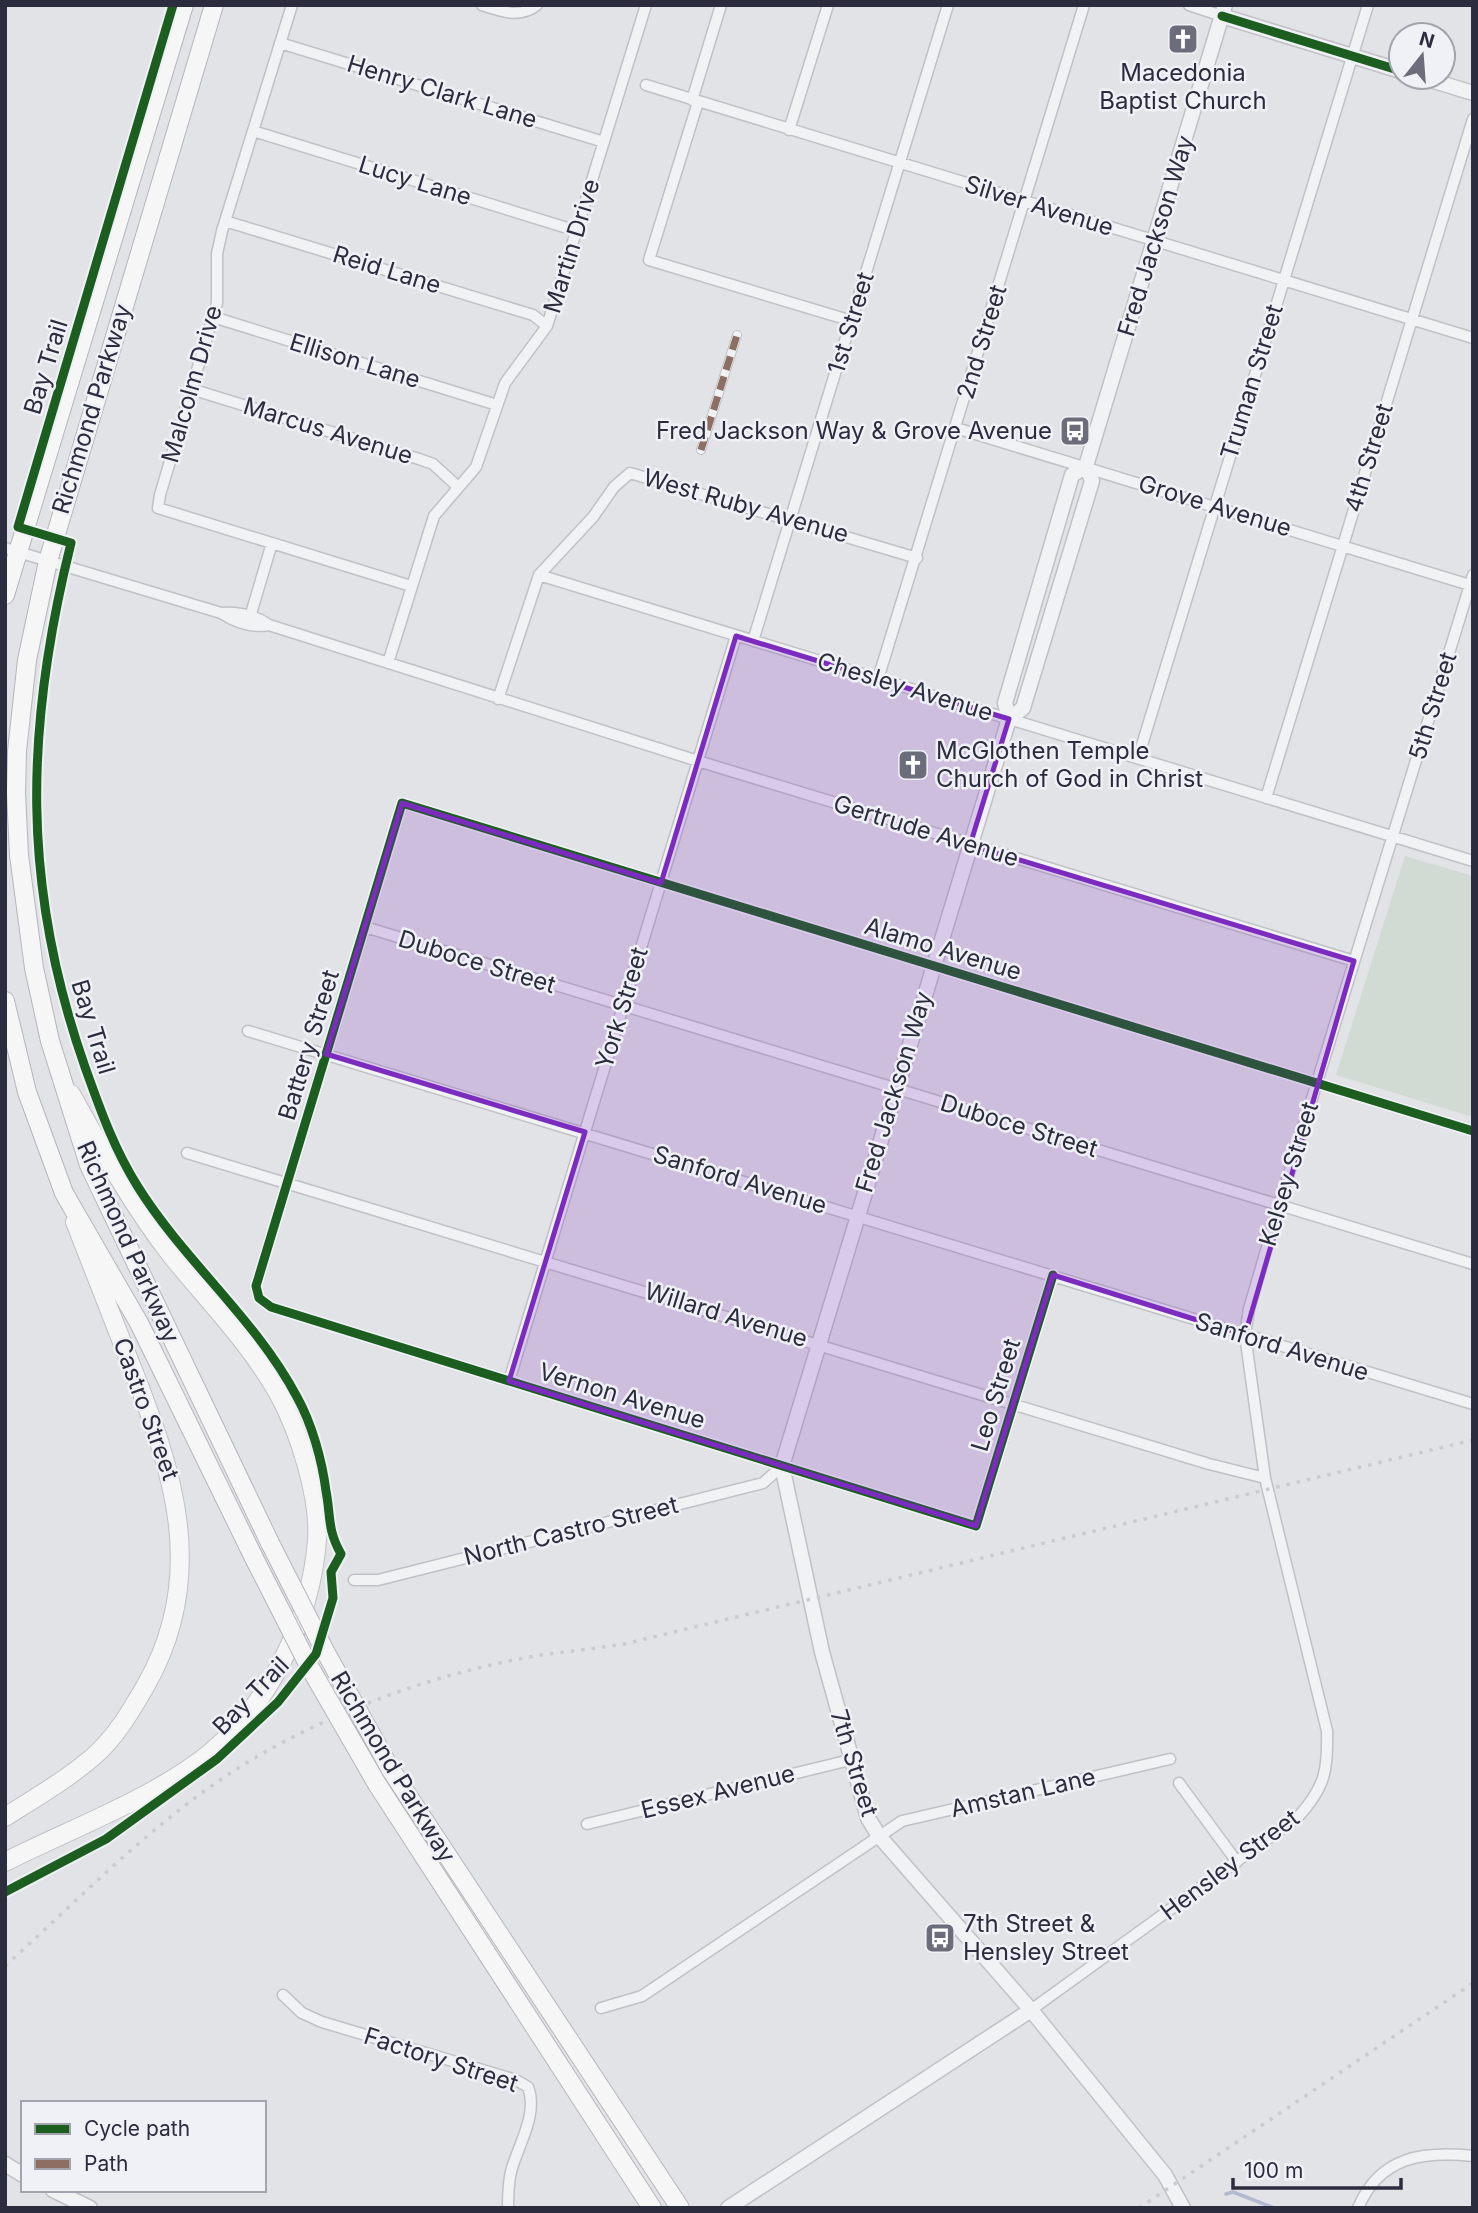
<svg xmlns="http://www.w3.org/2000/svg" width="1478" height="2213" font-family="Inter,sans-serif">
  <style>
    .green { fill: #d1dad3 }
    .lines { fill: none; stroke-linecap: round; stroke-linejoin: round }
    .stream { stroke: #b3bacf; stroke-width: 3.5 }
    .pedestrian-casing { stroke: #c1c1c5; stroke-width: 10 }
    .minor-casing { stroke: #c1c1c5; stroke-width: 13 }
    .tertiary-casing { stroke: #c1c1c5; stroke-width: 17 }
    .primary-casing { stroke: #bfc0c4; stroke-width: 20 }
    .trunk-casing { stroke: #b5b6bc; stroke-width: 20 }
    .pedestrian { stroke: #f1f2f4; stroke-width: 8 }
    .minor { stroke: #f1f2f4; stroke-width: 10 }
    .tertiary { stroke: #f1f2f4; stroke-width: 14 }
    .primary { stroke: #f6f6f6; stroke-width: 18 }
    .trunk { stroke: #f6f6f6; stroke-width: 18 }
    .rail { stroke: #cbcbce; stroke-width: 3.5; stroke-dasharray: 3.5 7; stroke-linecap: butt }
    .trunk-bridge-casing { stroke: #b5b6bc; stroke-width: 20; stroke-linecap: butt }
    .trunk-bridge { stroke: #f6f6f6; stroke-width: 18 }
    .quiet { stroke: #8d6e63; stroke-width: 7; stroke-dasharray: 14 7; stroke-linecap: butt }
    .cycleway-casing { stroke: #f0f1f6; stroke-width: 13 }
    .cycleway { stroke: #1b5e20; stroke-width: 9 }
    .marked { fill: #7b2cbf; fill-opacity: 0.2; stroke: #7b2cbf; stroke-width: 5; stroke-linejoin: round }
    .labels { text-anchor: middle; stroke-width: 5; stroke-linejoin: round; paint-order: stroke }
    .poi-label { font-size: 24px; fill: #2b2d3f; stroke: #f0f1f6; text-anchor: start }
    .street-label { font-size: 24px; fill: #2b2d3f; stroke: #f0f1f6 }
  </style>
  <rect width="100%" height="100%" fill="#e2e3e7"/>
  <path class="green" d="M1405 856 1473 876V1117L1336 1075Z"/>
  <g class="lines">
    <path class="stream" d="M1226 2194 1233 2192 1274 2208"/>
    <g class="pedestrian-casing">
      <path id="pedestrian" d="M701 450 737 335"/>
    </g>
    <g class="minor-casing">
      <path id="minor" d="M292 5 222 231 217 254V303L160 495 158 508 411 586
        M482 5C500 11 520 19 537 5
        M1189 5 1222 16
        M280 43 604 142
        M646 85 1473 338
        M692 100 721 5
        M698 102 649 260 852 321
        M789 130 828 5
        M253 131 577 231
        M225 221 533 315 547 326
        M213 317 497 405
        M191 389 419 459 433 464 457 486
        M956 428 1473 586
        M5 548 221 613C235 622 252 628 269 625
        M539 575 1473 861
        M221 613C237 612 255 615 269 625L698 761 1354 961
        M250 617 272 543
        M753 641 948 5
        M388 663 434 516 476 467 505 383 547 326 646 5
        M878 679 1084 5
        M498 699 539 575 593 517 614 487 630 473 917 558
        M1138 758 1368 5
        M1266 798 1473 119
        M365 927 1473 1264
        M248 1031 1473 1404
        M187 1153 1209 1464 1265 1478
        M1053 1275 976 1526 271 1307 259 1298 256 1286 402 803 1473 1131
        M509 1381 736 636
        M354 1580H378L763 1483 782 1466
        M1179 1783 1237 1862
        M587 1824 850 1760
        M283 1995 302 2013 322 2022 516 2080 528 2087C538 2113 520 2142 512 2168 508 2181 508 2195 508 2208
        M601 2008 642 1996 902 1821 1170 1759
        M1031 2010 1298 1817C1325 1787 1328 1771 1327 1731L1265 1478 1245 1335 1249 1309 1279 1206 1473 575
        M1358 2208C1380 2156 1423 2151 1473 2156"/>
    </g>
    <g class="tertiary-casing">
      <path id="tertiary" d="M1222 16 1401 71
        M1421 77 1473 93
        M1086 466 1072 475 1005 703 1009 719 782 1466 822 1652 868 1818 879 1836 1031 2010 1165 2175 1183 2208
        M1009 719 1023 708 1092 481 1086 466 1225 5
        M5 2164 23 2175
        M53 2190 90 2208
        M728 2208 1031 2010"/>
    </g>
    <g class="primary-casing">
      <path id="primary" d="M5 1817C35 1798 66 1780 93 1757 116 1737 131 1711 146 1685 209 1574 173 1470 129 1360 111 1314 93 1268 75 1222
        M5 1862C70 1829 155 1798 210 1753 271 1703 311 1618 317 1540 320 1497 299 1431 278 1393 249 1342 208 1301 171 1255 132 1205 102 1150 71 1094"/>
    </g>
    <g class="trunk-casing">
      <path id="trunk" d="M214 5 48 561 27 660 17 751 16 793 19 855 34 968 50 1041 89 1165 270 1543
        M5 595 184 5
        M5 1001 27 1092 64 1193 139 1323 254 1558
        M391 1770 680 2208
        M377 1784 652 2208"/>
    </g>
    <use href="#pedestrian" class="pedestrian"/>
    <use href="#minor" class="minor"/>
    <use href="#tertiary" class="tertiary"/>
    <use href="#primary" class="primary"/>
    <use href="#trunk" class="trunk"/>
    <path class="rail" d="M5 1966C65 1912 123 1853 187 1804 281 1731 402 1682 519 1659 553 1652 589 1650 624 1644L1473 1440
      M1139 2208 1473 1983"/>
    <g class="trunk-bridge-casing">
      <path id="trunk-bridge" d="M270 1543 325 1651 391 1770
        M254 1558 309 1666 377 1784"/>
    </g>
    <use href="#trunk-bridge" class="trunk-bridge"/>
    <path class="quiet" d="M701 450 737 335"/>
    <g class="cycleway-casing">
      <path id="cycleway" d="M1222 16 1401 71
        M1053 1275 976 1526 271 1307 259 1298 256 1286 402 803 1473 1131
        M5 1892 106 1839 217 1759 278 1702 316 1654 333 1598 331 1572 341 1554C327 1529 331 1517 326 1491 322 1460 312 1424 297 1397 255 1318 185 1262 138 1187 114 1149 100 1109 85 1067 21 885 25 728 71 543L18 527 173 5"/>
    </g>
    <use href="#cycleway" class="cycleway"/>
  </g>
  <path class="marked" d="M736 636 1009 719 970 845 1354 961 1245 1335 1053 1275 976 1526 509 1381 585 1132 326 1054 402 803 661 883Z"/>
  <defs>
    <g id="church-square" transform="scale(1.575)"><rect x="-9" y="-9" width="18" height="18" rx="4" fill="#6b6d7a" stroke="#f0f1f6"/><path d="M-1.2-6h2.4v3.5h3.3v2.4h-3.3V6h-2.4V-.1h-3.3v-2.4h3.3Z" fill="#fff"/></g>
    <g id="bus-square" transform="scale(1.575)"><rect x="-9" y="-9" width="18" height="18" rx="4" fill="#6b6d7a" stroke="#f0f1f6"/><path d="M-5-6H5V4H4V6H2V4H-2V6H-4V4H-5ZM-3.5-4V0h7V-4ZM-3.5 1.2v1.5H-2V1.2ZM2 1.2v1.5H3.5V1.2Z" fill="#fff"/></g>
  </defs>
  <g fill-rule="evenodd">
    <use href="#church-square" x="1183" y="39"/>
    <use href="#bus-square" x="1075" y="431"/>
    <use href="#church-square" x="913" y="765"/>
    <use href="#bus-square" x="940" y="1938"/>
  </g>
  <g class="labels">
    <g class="poi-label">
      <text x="1183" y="81" text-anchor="middle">Macedonia<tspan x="1183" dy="28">Baptist Church</tspan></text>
      <text x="1052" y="439" text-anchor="end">Fred Jackson Way &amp; Grove Avenue</text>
      <text x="936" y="759">McGlothen Temple<tspan x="936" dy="28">Church of God in Christ</tspan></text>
      <text x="963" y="1932">7th Street &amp;<tspan x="963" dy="28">Hensley Street</tspan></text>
    </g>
    <g class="street-label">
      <text transform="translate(442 92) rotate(17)" y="8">Henry Clark Lane</text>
      <text transform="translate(415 181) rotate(17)" y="8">Lucy Lane</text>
      <text transform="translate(1039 206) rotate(17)" y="8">Silver Avenue</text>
      <text transform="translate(1156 236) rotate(-73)" y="8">Fred Jackson Way</text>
      <text transform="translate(572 246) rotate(-73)" y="8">Martin Drive</text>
      <text transform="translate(387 270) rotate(17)" y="8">Reid Lane</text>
      <text transform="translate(851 323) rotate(-73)" y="8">1st Street</text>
      <text transform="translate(982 342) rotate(-73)" y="8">2nd Street</text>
      <text transform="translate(355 361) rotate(17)" y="8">Ellison Lane</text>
      <text transform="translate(46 367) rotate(-73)" y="8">Bay Trail</text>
      <text transform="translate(1252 382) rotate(-73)" y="8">Truman Street</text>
      <text transform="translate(192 384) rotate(-74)" y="8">Malcolm Drive</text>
      <text transform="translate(92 409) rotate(-73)" y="8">Richmond Parkway</text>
      <text transform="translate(328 431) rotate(17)" y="8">Marcus Avenue</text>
      <text transform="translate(1369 458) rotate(-73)" y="8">4th Street</text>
      <text transform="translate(746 506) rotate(16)" y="8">West Ruby Avenue</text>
      <text transform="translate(1215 506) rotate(17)" y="8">Grove Avenue</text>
      <text transform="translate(905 687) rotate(17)" y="8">Chesley Avenue</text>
      <text transform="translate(1433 706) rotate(-73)" y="8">5th Street</text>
      <text transform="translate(926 831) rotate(17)" y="8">Gertrude Avenue</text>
      <text transform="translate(943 949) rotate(17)" y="8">Alamo Avenue</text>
      <text transform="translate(477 962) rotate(17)" y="8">Duboce Street</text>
      <text transform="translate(622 1008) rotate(-73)" y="8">York Street</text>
      <text transform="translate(93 1027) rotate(73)" y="8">Bay Trail</text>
      <text transform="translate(309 1045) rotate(-73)" y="8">Battery Street</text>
      <text transform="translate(894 1092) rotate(-73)" y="8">Fred Jackson Way</text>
      <text transform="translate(1019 1126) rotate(17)" y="8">Duboce Street</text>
      <text transform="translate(1289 1174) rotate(-73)" y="8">Kelsey Street</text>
      <text transform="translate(740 1180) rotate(17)" y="8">Sanford Avenue</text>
      <text transform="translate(128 1242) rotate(66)" y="8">Richmond Parkway</text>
      <text transform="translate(726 1315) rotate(17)" y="8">Willard Avenue</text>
      <text transform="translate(1282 1347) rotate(17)" y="8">Sanford Avenue</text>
      <text transform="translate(996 1395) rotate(-73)" y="8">Leo Street</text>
      <text transform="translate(622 1396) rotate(17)" y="8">Vernon Avenue</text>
      <text transform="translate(146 1409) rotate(70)" y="8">Castro Street</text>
      <text transform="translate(571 1531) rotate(-14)" y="8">North Castro Street</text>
      <text transform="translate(251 1696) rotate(-46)" y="8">Bay Trail</text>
      <text transform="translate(854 1763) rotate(73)" y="8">7th Street</text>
      <text transform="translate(393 1767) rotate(59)" y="8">Richmond Parkway</text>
      <text transform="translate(718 1792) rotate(-14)" y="8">Essex Avenue</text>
      <text transform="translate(1023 1793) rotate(-13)" y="8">Amstan Lane</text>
      <text transform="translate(1230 1865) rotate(-37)" y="8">Hensley Street</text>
      <text transform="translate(441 2060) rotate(18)" y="8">Factory Street</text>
    </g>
  </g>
  <rect width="1478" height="2213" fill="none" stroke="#2b2d3f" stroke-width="14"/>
  <rect x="21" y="2101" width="245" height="91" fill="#f0f1f6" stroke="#a1a3ad" stroke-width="2"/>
  <rect x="35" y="2124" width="35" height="10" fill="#1b5e20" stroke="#a1a3ad" stroke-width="2"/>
  <text x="84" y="2136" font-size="21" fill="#2b2d3f">Cycle path</text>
  <rect x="35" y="2159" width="35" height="10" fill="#8d6e63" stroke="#a1a3ad" stroke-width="2"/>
  <text x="84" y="2171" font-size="21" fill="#2b2d3f">Path</text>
  <g transform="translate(1422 56) rotate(17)"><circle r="33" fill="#f0f1f6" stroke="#a1a3ad" stroke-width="2"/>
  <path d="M0-5L12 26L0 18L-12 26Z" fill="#6b6d7a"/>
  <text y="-10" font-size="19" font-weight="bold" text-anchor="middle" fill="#2b2d3f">N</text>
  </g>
  <path d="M1233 2178v10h168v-10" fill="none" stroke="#2b2d3f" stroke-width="3.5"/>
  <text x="1244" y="2178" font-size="21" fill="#2b2d3f" stroke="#f0f1f6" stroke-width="5" paint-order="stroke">100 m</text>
</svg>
